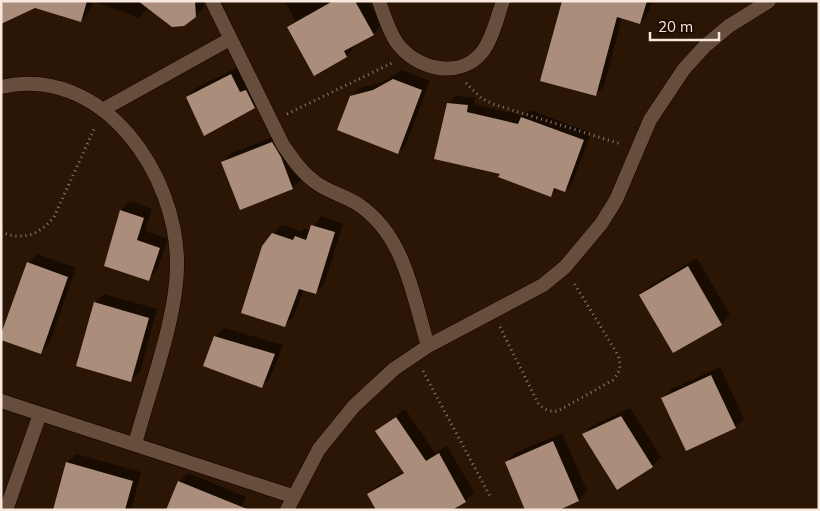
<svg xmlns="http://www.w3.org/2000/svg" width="820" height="511" font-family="Mulish,sans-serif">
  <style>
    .shadow { fill: #0007 }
    .building { fill: #aa8d7a }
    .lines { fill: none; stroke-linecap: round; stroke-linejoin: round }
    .minor-casing { stroke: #120200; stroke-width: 15 }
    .path { stroke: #8f7c6e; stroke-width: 3; stroke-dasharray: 1 4; stroke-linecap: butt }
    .minor { stroke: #674d3b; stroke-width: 14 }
  </style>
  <rect width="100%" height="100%" fill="#2b1505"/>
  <path class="shadow" d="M1 1H93L89 12 80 21 34 6Z
    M93 1H204V7L195 16 148 7 139 18Z
    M285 1H368L382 25 373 34 354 45 355 47 346 56 288 27 295 20Z
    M563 1H652L648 14 640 23 622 17 604 86 596 95Z
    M240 66 263 98 254 107 187 97 196 88Z
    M402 70 430 81 406 144 397 153 351 97 360 88 383 82Z
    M456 96 475 98 474 104 524 116 530 110 591 133 572 183 565 191 558 188 551 196 501 173 448 104Z
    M281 134 302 179 293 188 241 208 223 162 232 153Z
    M130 201 152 209 145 231 168 239 157 270 148 279 106 265 121 210Z
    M321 216 343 224 324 284 315 293 304 289 293 317 284 326 273 234 282 225 301 231 305 228 311 230Z
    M37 254 76 268 49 344 40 352 28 263Z
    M697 258 730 315 721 324 641 295 650 286Z
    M104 294 157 309 140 372 131 380 95 303Z
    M224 328 283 345 270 378 261 387 215 337Z
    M720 367 744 419 735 427 663 398 672 389Z
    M630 408 661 457 652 466 583 435 592 426Z
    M405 409 435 453 447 446 474 492 465 501 449 510 369 494 377 486 404 471 377 431Z
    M562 433 587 491 578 500 506 462 515 453Z
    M76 454 141 472 131 510H57L67 463Z
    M188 473 246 497 241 510 179 482Z"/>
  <path class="building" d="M1 1H87L81 22 35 8 1 24Z
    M138 1H195L196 17 184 26 172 27Z
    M333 1H355L374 35 344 51 347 57 314 76 287 27Z
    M562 1H647L640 24 617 17 596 96 540 81Z
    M231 74 240 92 246 90 255 108 204 136 186 97Z
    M393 79 422 90 398 154 337 130 350 96 373 90Z
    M447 103 468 105 467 112 518 124 521 117 584 140 565 192 554 188 551 197 498 177 500 174 434 159Z
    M272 142 281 157 293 189 240 210 221 162Z
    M120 210 144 218 137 240 160 248 149 281 104 266Z
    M311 225 335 232 316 294 299 289 285 327 241 313 262 246 272 233 293 240 295 236 306 240Z
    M27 262 68 277 41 354 1 340V334Z
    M688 266 722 325 673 353 639 295Z
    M94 302 149 318 131 382 76 366Z
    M214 336 275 354 262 388 203 366Z
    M711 375 736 428 686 451 661 398Z
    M621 416 653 467 617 490 582 434Z
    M396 417 426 461 439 453 466 502 452 510H376L367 494 404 473 375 431Z
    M553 441 579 501 559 510H525L505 462Z
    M66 462 133 481 125 510H53Z
    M178 481 247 509V510H166Z"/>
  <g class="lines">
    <g class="minor-casing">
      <path id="minor" d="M212 1 283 145C293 159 301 172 315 182 328 192 346 196 359 205 405 236 413 296 428 346
        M379 1C384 15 389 32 397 43 417 70 461 80 483 51 493 37 497 18 503 1
        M1 87C103 63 179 176 177 267 176 321 149 391 135 444
        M104 109 230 39
        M1 401 292 496
        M6 510 40 414
        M287 510 319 449 354 406 394 369 428 346 543 285 565 267 601 224 616 200 650 120 684 69 705 46 729 26 769 1"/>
    </g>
    <path class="path" d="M466 83 481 98 493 104 621 144
      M287 114 392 63
      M1 232C23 241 39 235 54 217L95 127
      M500 327 538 403C544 410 549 412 558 411L613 380C621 371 621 365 618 355L574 283
      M423 371 491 498"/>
    <use href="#minor" class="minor"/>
  </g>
  <rect width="820" height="511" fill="none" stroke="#f8e8de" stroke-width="5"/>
  <path d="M650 32v8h69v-8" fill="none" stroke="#f8e8de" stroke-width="2.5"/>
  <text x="658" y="32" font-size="15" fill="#f8e8de" stroke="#210c00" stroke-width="4" paint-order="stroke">20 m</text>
</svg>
